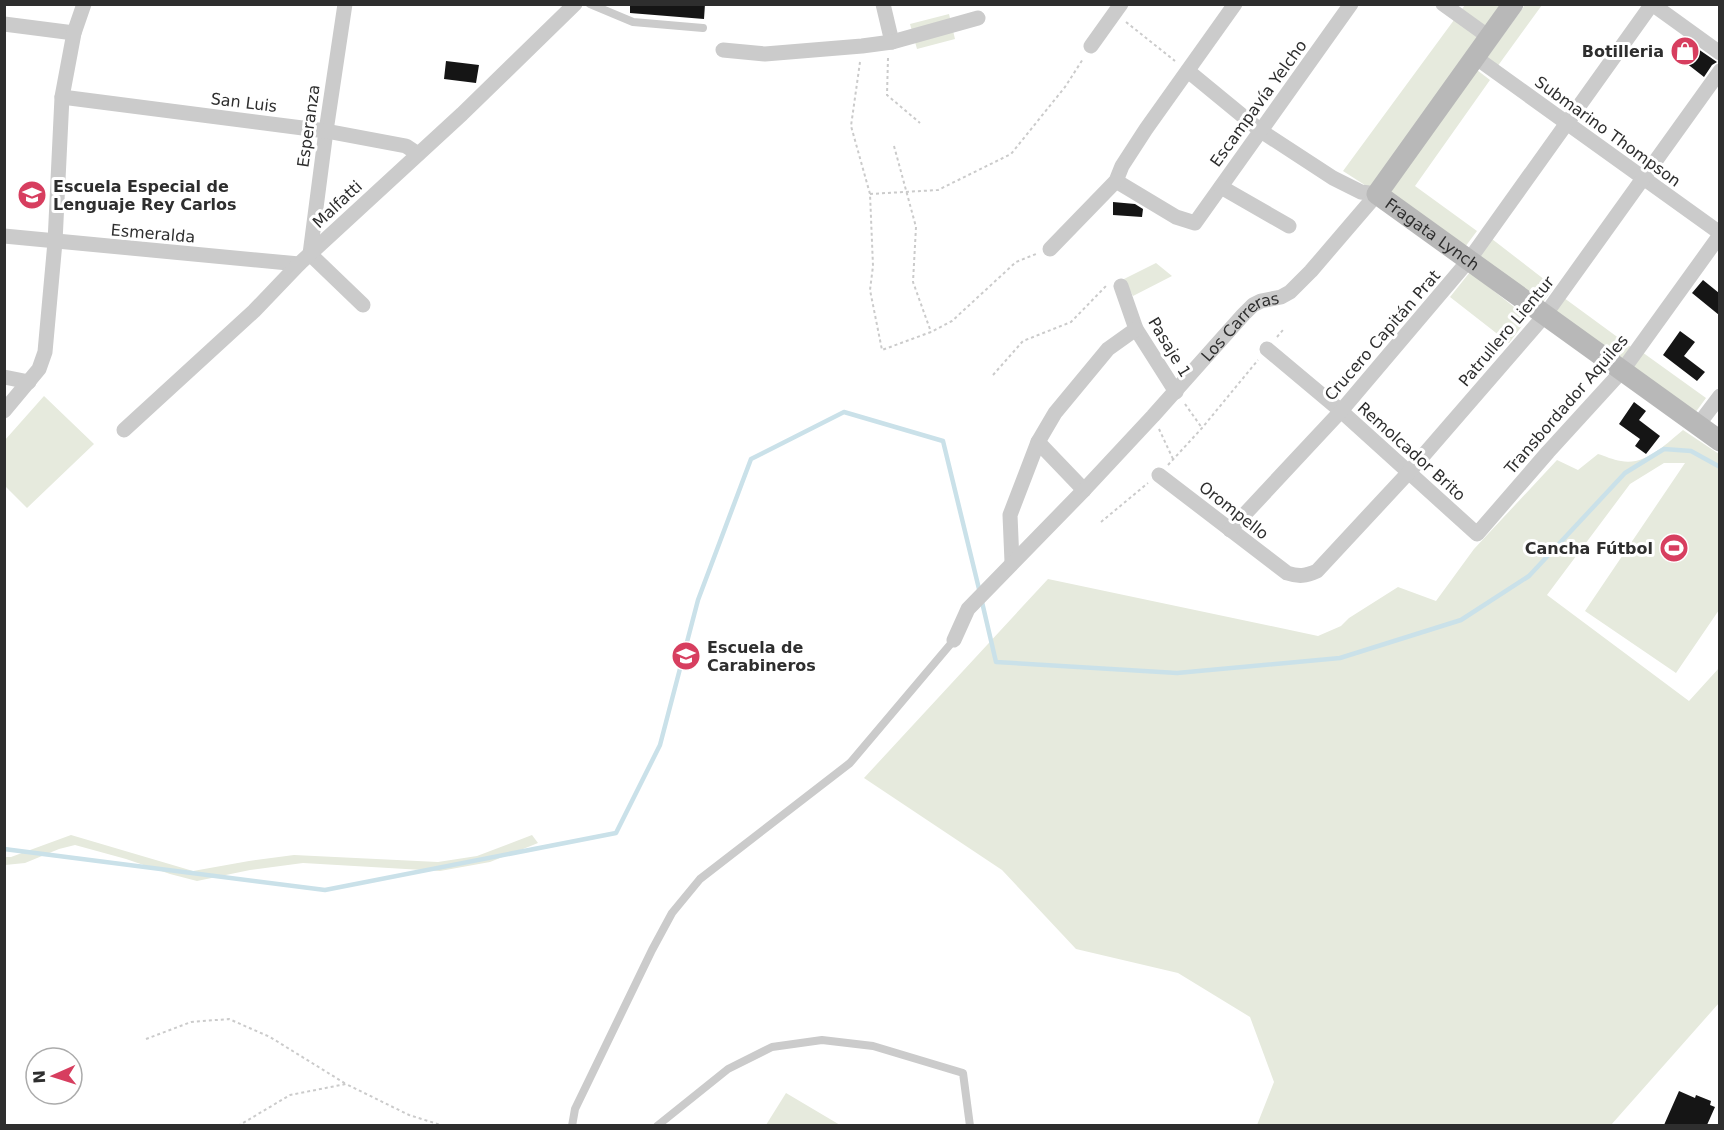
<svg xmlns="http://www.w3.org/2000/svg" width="1724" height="1130" font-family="'DejaVu Sans',sans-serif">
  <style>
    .green { fill: #e6eadd }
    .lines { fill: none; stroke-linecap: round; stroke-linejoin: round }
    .stream { stroke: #cae1e9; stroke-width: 4.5 }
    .building { fill: #151515 }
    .path { stroke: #cbcbcb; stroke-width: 2; stroke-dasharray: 3 3; stroke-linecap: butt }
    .lane { stroke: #cbcbcb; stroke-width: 8 }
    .street { stroke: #cbcbcb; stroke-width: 15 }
    .secondary { stroke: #b8b8b8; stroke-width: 21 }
    .labels { text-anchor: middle; stroke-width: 6; stroke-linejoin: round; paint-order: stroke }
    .poi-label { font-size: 16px; font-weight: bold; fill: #2e2e2e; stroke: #fff; text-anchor: end }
    .street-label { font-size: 16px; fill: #2e2e2e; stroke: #fff }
  </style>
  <rect width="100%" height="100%" fill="#fff"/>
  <path class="green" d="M1465 5H1505L1371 189 1343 171Z
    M1525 5H1542L1497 67 1486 59Z
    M949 14 955 39 917 49 910 24Z
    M1477 70 1490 80 1415 186 1477 231 1465 247 1390 193Z
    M1492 239 1554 287 1539 308 1477 260Z
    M1156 263 1172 276 1133 296 1124 279Z
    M1470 272 1528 318 1509 343 1450 297Z
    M1560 295 1631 347 1619 364 1547 313Z
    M1642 352 1706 398 1695 413 1631 368Z
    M44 396 94 444 27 508 5 486V440Z
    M1683 430 1719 454V610L1676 673 1585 611 1685 463H1664L1630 484 1547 595 1689 701 1719 668V1003L1611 1125H1257L1274 1082 1250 1017 1178 973 1076 949 1002 870 864 778 1048 579 1318 636 1341 626 1349 618 1398 587 1436 601 1474 549 1557 460 1578 470 1598 454C1605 456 1613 460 1621 461 1645 466 1666 444 1683 430Z
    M71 835 193 871 249 861 294 855 438 862 477 856 532 835 538 843 490 862 440 871 303 863 250 870 197 881 170 874 126 859 75 845 59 849 25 863 5 865V857H11Z
    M786 1093 840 1125H766Z"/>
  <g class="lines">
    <path class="stream" d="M982 602 996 662 1177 673 1340 658 1461 620 1529 576 1625 473 1664 449 1691 451 1720 467
      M4 849 325 890 616 833 660 745 698 600 751 459 844 412 943 441 980 593"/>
  </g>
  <path class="building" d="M630 4H705L704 19 630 13Z
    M1682 38 1717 62 1712 65 1704 77 1672 52Z
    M446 61 479 65 476 83 444 79Z
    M1113 202 1135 204 1143 209 1142 217 1113 215Z
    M1703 280 1719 293V315L1692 293Z
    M1680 331 1695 342 1684 356 1705 372 1697 381 1663 355Z
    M1634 402 1646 411 1639 420 1660 436 1646 454 1635 446 1640 439 1619 424Z
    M1679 1091 1695 1098 1696 1095 1711 1101 1710 1105 1715 1107 1707 1125H1664Z"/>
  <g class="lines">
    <path class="path" d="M1126 22 1175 61
      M888 58 887 95 920 123
      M860 62 851 126 870 194 873 266 870 290 882 350 931 332 952 321 1016 262 1036 254
      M894 146 916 227 913 282 931 332
      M870 194 938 190 1011 154 1065 87 1083 59
      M1277 337 1283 330
      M993 375 1023 341 1071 322 1106 286
      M1185 404 1202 428
      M1159 429 1173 459
      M1168 465 1202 428 1258 360
      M1101 522 1148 483
      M146 1039 191 1022 229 1019 270 1037 346 1084
      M238 1126 290 1095 346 1084 409 1115 444 1126"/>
    <path class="lane" d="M590 4 633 22 703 28
      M572 1126 575 1109 652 950 672 913 700 879 850 763 954 640
      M657 1126 728 1069 772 1047 822 1040 873 1046 963 1073 970 1126"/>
    <g class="street">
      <path d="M345 4 326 131 310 254 363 305"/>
      <path d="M883 4 892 42"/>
      <path d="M1443 4 1489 37"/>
      <path d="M1652 4 1720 53"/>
      <path d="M4 24 74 33"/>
      <path d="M1091 46 1121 4"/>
      <path d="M723 50 765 54 862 46 892 42 978 18"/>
      <path d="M1475 57 1720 233"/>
      <path d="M1188 71 1261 131 1333 178 1361 192 1377 194"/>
      <path d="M62 97 326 131 406 146 418 154"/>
      <path d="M1116 181 1176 217 1195 223 1351 4"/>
      <path d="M1221 187 1289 226"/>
      <path d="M4 236 299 264"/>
      <path d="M1050 249 1116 181 1122 166 1146 129 1235 4"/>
      <path d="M1121 286 1136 329 1176 392"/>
      <path d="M1267 349 1341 411 1477 534 1548 452 1622 371 1720 235"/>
      <path d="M4 377 29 382"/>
      <path d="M4 411 39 369 45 352 55 242 62 97 74 33 84 4"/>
      <path d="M1698 425 1720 396"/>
      <path d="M124 430 254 311 299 264 462 114 575 4"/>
      <path d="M1038 442 1084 490"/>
      <path d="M1159 475 1287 573C1299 577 1306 576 1317 571L1409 472 1545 315 1720 71"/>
      <path d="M1230 530 1341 411 1469 260 1652 4"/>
      <path d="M1012 562 1010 515 1038 442 1055 413 1108 349 1136 329"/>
      <path id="s1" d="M954 640 968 609 1084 490 1153 416 1243 315 1253 305 1261 301 1281 297 1290 292 1311 271 1377 194"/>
    </g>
    <path class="secondary" id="s2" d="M1513 4 1377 194 1720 441"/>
  </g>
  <defs>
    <g id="shop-disc" transform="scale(1.5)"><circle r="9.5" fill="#d73e5f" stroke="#fff"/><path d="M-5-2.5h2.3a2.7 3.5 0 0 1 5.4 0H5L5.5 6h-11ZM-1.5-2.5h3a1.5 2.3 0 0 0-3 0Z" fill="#fff"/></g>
    <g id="school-disc" transform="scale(1.5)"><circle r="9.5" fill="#d73e5f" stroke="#fff"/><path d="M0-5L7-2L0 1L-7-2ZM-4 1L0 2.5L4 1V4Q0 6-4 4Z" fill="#fff"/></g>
    <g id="stadium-disc" transform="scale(1.5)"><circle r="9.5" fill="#d73e5f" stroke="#fff"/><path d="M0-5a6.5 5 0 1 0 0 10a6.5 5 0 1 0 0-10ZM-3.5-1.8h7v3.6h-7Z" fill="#fff"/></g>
    <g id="university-disc" transform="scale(1.5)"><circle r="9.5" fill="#d73e5f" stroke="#fff"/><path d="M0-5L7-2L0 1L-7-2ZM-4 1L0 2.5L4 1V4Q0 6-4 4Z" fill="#fff"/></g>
  </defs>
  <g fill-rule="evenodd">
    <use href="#shop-disc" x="1685" y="51"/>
    <use href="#school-disc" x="32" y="195"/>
    <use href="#stadium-disc" x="1674" y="548"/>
    <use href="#university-disc" x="686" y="656"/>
  </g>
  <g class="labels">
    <g class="poi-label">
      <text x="1664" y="57">Botilleria</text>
      <text x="53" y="192" text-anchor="start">Escuela Especial de<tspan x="53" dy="18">Lenguaje Rey Carlos</tspan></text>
      <text x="1653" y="554">Cancha Fútbol</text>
      <text x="707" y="653" text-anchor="start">Escuela de<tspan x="707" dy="18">Carabineros</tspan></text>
    </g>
    <g class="street-label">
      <text transform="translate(244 102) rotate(7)" y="6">San Luis</text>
      <text transform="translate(1258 103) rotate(-54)" y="6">Escampavía Yelcho</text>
      <text transform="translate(308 126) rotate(-82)" y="6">Esperanza</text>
      <text transform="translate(1608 131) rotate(36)" y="6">Submarino Thompson</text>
      <text transform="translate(337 204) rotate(-43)" y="6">Malfatti</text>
      <text transform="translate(153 233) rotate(5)" y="6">Esmeralda</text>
      <text dy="6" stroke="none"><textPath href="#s2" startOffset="302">Fragata Lynch</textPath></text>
      <text dy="6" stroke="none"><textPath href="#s1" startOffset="428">Los Carreras</textPath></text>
      <text transform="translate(1506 331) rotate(-50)" y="6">Patrullero Lientur</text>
      <text transform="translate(1382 335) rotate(-49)" y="6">Crucero Capitán Prat</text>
      <text transform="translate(1170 347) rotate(59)" y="6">Pasaje 1</text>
      <text transform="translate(1566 404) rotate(-49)" y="6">Transbordador Aquiles</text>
      <text transform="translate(1412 451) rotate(42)" y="6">Remolcador Brito</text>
      <text transform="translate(1234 510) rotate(38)" y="6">Orompello</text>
    </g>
  </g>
  <rect width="1724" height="1130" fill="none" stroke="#2e2e2e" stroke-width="12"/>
  <g transform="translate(54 1076) rotate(267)"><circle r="28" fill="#ffffff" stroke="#ababab" stroke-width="1.5"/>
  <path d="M0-4.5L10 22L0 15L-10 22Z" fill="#d73e5f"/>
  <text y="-9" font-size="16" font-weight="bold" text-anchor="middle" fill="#2e2e2e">N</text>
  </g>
</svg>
